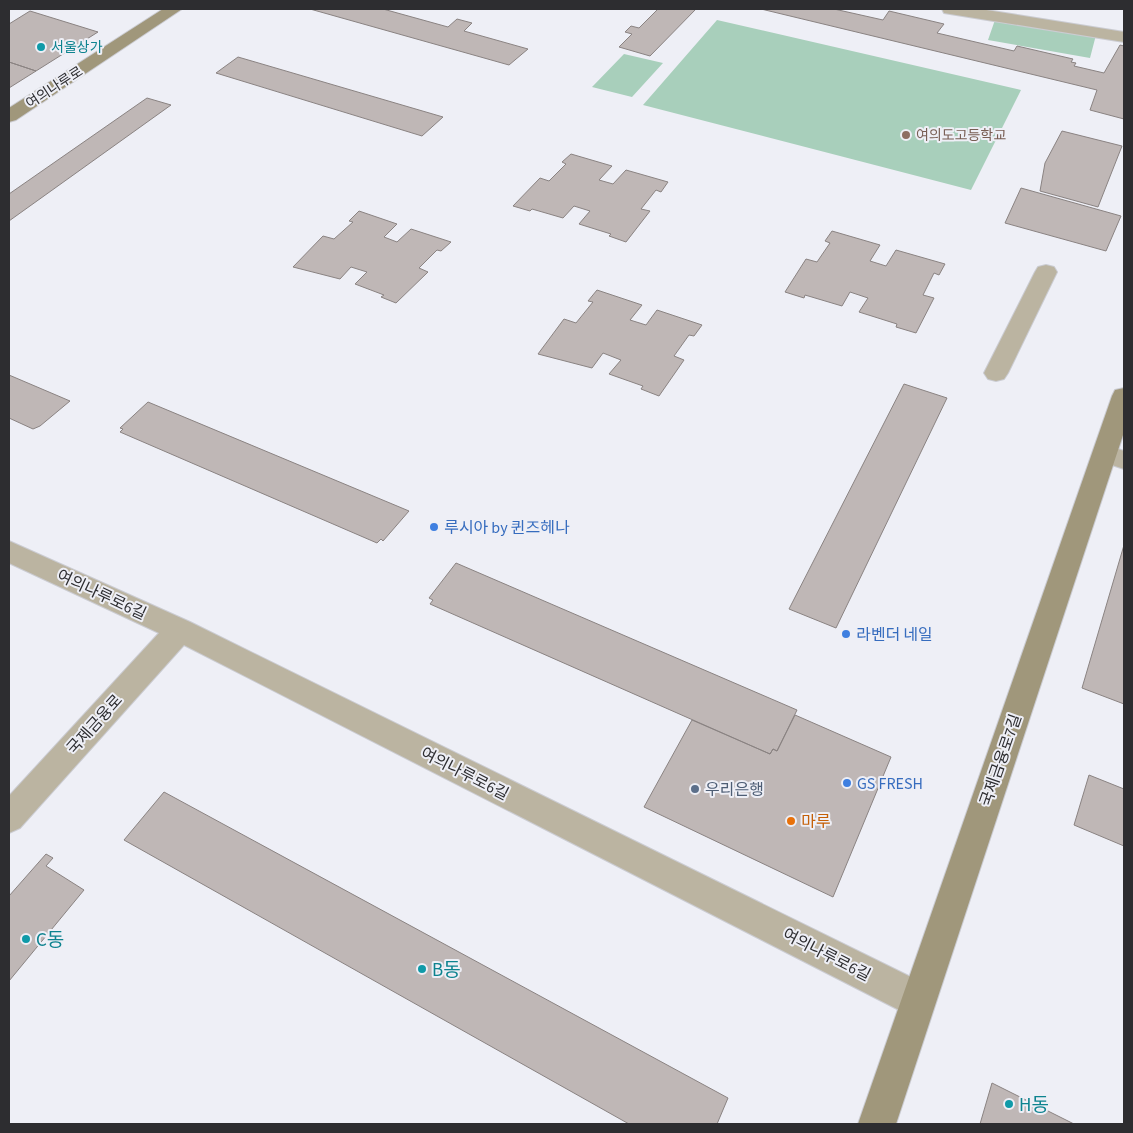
<svg xmlns="http://www.w3.org/2000/svg" width="1133" height="1133" font-family="'Source Sans 3','Noto Sans KR',sans-serif">
  <style>
    .green { fill: #a8cfbb }
    .building { fill: #bfb7b6; stroke: #8a8382 }
    .lines { fill: none; stroke-linecap: round; stroke-linejoin: round }
    .street-casing { stroke: #cbccd2; stroke-width: 2 }
    .secondary-casing { stroke: #cbccd2; stroke-width: 2 }
    .street { fill: #bbb4a1; fill-rule: evenodd }
    .secondary { fill: #a0977b; fill-rule: evenodd }
    .culture-dot { fill: #0f9aa8; stroke: #eeeff6; stroke-width: 2 }
    .education-dot { fill: #8d6e63; stroke: #eeeff6; stroke-width: 2 }
    .shop-dot { fill: #3f7fe0; stroke: #eeeff6; stroke-width: 2 }
    .service-dot { fill: #5c6f8a; stroke: #eeeff6; stroke-width: 2 }
    .food-dot { fill: #e8710a; stroke: #eeeff6; stroke-width: 2 }
    .labels { text-anchor: middle; stroke-width: 4; stroke-linejoin: round; paint-order: stroke }
    .far-culture-label { font-size: 14px; fill: #0d838f; stroke: #eeeff6; text-anchor: start }
    .far-street-label { font-size: 14px; fill: #2d2d30; stroke: #eeeff6 }
    .far-education-label { font-size: 14px; fill: #785e54; stroke: #eeeff6; text-anchor: start }
    .shop-label { font-size: 16px; fill: #366cbe; stroke: #eeeff6; text-anchor: start }
    .street-label { font-size: 16px; fill: #2d2d30; stroke: #eeeff6 }
    .service-label { font-size: 16px; fill: #4e5e75; stroke: #eeeff6; text-anchor: start }
    .food-label { font-size: 16px; fill: #c56008; stroke: #eeeff6; text-anchor: start }
    .near-culture-label { font-size: 19px; fill: #0d838f; stroke: #eeeff6; text-anchor: start }
  </style>
  <rect width="100%" height="100%" fill="#eeeff6"/>
  <path class="green" d="M996 17 1096 35 1090 58 988 40Z
    M717 20 1021 90 971 190 643 105Z
    M624 54 663 63 632 97 592 87Z"/>
  <path class="building" d="M310 9H383L448 27 457 19 472 23 464 31 528 49 509 65Z
    M658 9H696L650 56 619 47 632 34 625 32 631 26 639 28Z
    M761 9H834L883 20 889 11 944 24 937 33 1014 51 1017 46 1073 59 1071 62 1076 63 1074 66 1104 73 1120 45 1124 46V119L1090 110 1097 90Z
    M30 11 98 32 36 71 9 62V24Z
    M238 57 443 117 422 136 216 73Z
    M9 62 36 71 9 88Z
    M147 98 171 105 9 221V194Z
    M1062 131 1122 146 1098 207 1040 191 1045 163Z
    M571 154 612 166 599 180 613 184 626 170 668 182 661 192 656 190 641 209 650 211 626 242 609 236 611 234 579 224 590 211 574 206 563 218 532 209 530 211 513 206 540 178 549 181 566 164 562 162Z
    M1021 188 1121 216 1106 251 1005 223Z
    M359 211 397 224 384 237 397 242 411 229 451 242 441 251 437 250 419 268 428 272 396 303 381 297 384 295 355 284 367 272 351 267 340 279 293 267 323 236 334 239 353 222 349 221Z
    M832 231 880 245 870 261 886 266 896 250 945 264 939 275 934 273 923 295 934 298 916 333 896 327 897 324 859 312 868 298 850 292 842 306 805 295 804 298 785 292 806 259 817 262 830 243 825 241Z
    M597 290 642 305 630 320 646 325 657 310 702 325 694 336 689 335 674 356 684 360 659 396 641 389 643 386 609 374 621 360 603 353 592 368 538 354 564 319 576 323 593 302 588 301Z
    M9 375 70 401 40 426 33 429 9 418Z
    M904 384 947 398 836 628 789 609Z
    M148 402 409 511 383 541 381 539 377 543 120 432 123 429 120 428Z
    M1124 545V704L1082 688Z
    M456 563 797 710 777 751 773 749 770 754 430 604 433 600 429 598Z
    M795 715 891 757 833 897 644 807 692 720 770 754 773 749 777 751Z
    M1089 775 1124 789V846L1074 825Z
    M164 792 728 1098 717 1124H629L124 840Z
    M46 854 53 858 46 866 84 890 9 981V896Z
    M992 1083 1074 1124H980Z"/>
  <g class="lines">
    <g class="street-casing">
      <path id="street" d="M942 9H980L1124 32V42L950 14 944 13Z
        M1046 265 1054 267 1057 272 1008 373 1004 379 996 381 988 379 984 373 1035 272 1038 267Z
        M1106 445 1124 451V469L1097 460 1093 454 1097 448Z
        M9 541 190 622 931 987 936 1000 931 1013 918 1018 905 1013 184 645 20 828 9 833V796L159 633 9 563Z"/>
    </g>
    <g class="secondary-casing">
      <path id="secondary" d="M163 9H182L16 120 9 122V108Z
        M1124 388V432L896 1124H858L1112 396 1115 390Z"/>
    </g>
    <use href="#street" class="street"/>
    <use href="#secondary" class="secondary"/>
  </g>
  <g class="culture-dot">
    <circle cx="41" cy="47" r="5"/>
    <circle cx="26" cy="939" r="5"/>
    <circle cx="422" cy="969" r="5"/>
    <circle cx="1009" cy="1104" r="5"/>
  </g>
  <circle class="education-dot" cx="906" cy="135" r="5"/>
  <g class="shop-dot">
    <circle cx="434" cy="527" r="5"/>
    <circle cx="846" cy="634" r="5"/>
    <circle cx="847" cy="783" r="5"/>
  </g>
  <circle class="service-dot" cx="695" cy="789" r="5"/>
  <circle class="food-dot" cx="791" cy="821" r="5"/>
  <g class="labels">
    <g class="far-culture-label">
      <text x="51" y="52">서울상가</text>
    </g>
    <g class="far-street-label">
      <text transform="translate(54 87) rotate(-33)" y="5">여의나루로</text>
    </g>
    <g class="far-education-label">
      <text x="916" y="140">여의도고등학교</text>
    </g>
    <g class="shop-label">
      <text x="444" y="533">루시아 by 퀸즈헤나</text>
      <text x="856" y="640">라벤더 네일</text>
      <text x="857" y="789">GS FRESH</text>
    </g>
    <g class="street-label">
      <text transform="translate(102 594) rotate(25)" y="6">여의나루로6길</text>
      <text transform="translate(94 724) rotate(-48)" y="6">국제금융로</text>
      <text transform="translate(1000 760) rotate(-71)" y="6">국제금융로7길</text>
      <text transform="translate(465 773) rotate(27)" y="6">여의나루로6길</text>
      <text transform="translate(827 954) rotate(27)" y="6">여의나루로6길</text>
    </g>
    <g class="service-label">
      <text x="705" y="795">우리은행</text>
    </g>
    <g class="food-label">
      <text x="801" y="827">마루</text>
    </g>
    <g class="near-culture-label">
      <text x="36" y="946">C동</text>
      <text x="432" y="976">B동</text>
      <text x="1019" y="1111">H동</text>
    </g>
  </g>
  <rect width="1133" height="1133" fill="none" stroke="#2d2d30" stroke-width="20"/>
</svg>
